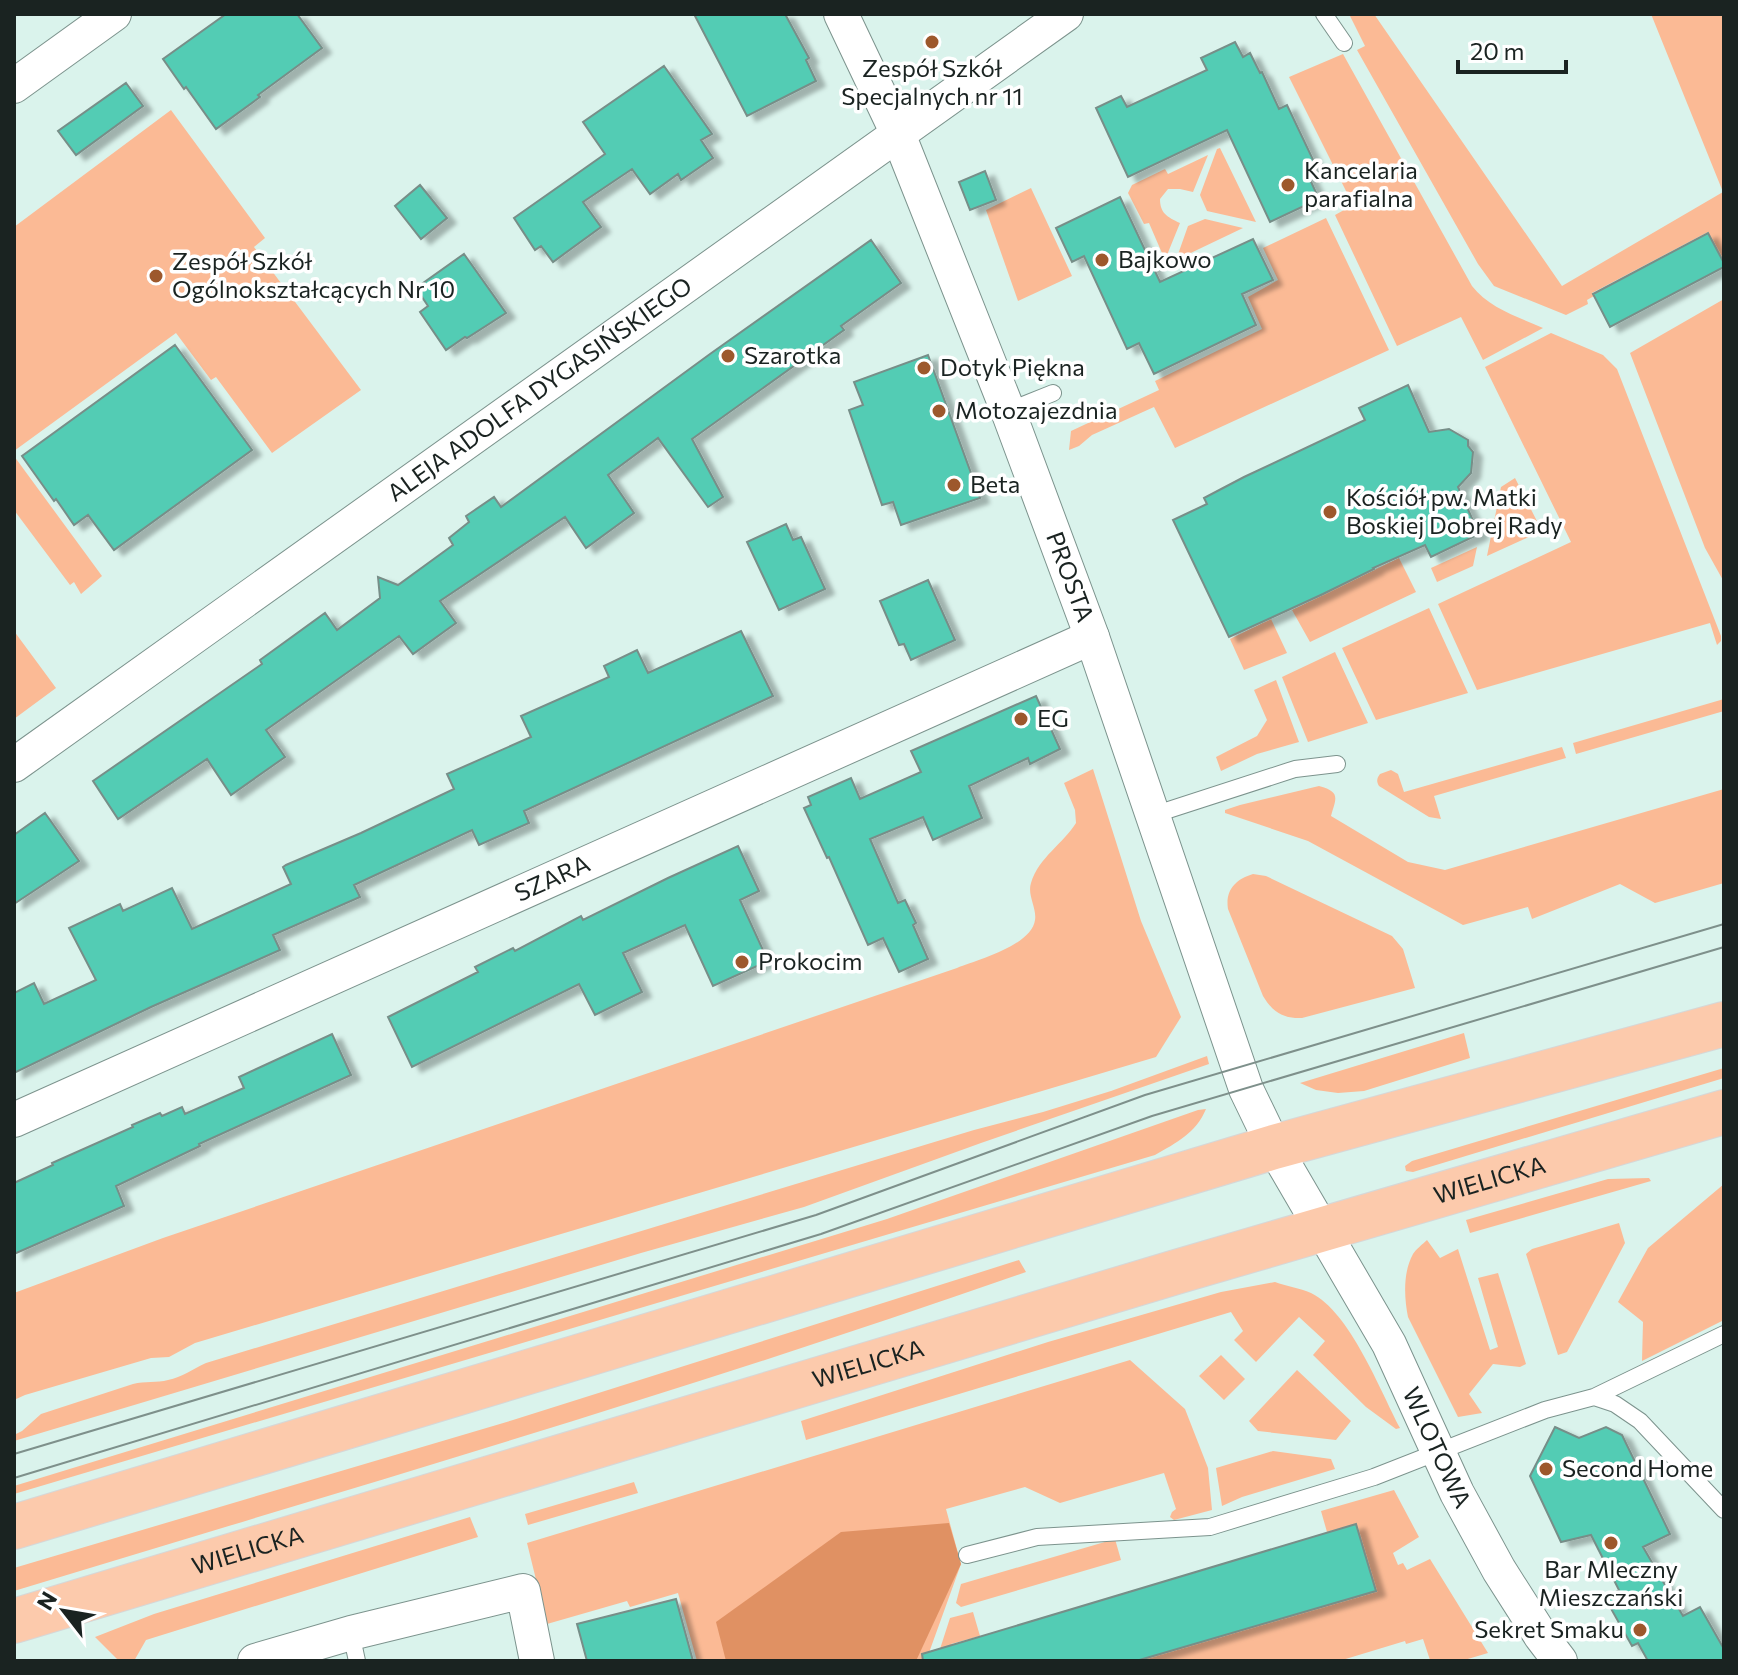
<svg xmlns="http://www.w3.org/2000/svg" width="1738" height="1675" font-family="Commissioner,sans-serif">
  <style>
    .green { fill: #fbba95 }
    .forest { fill: #e09163 }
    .building { fill: #52ccb4; stroke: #778e88; stroke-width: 2; filter: url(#shadow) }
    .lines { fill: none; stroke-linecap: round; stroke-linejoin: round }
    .service-casing { stroke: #7c938d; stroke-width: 18 }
    .minor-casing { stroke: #7c938d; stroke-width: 36 }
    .primary-casing { stroke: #d6d7d7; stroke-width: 46 }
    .service { stroke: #fff; stroke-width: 16 }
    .minor { stroke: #fff; stroke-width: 34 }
    .primary { stroke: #fccaac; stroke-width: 44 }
    .tram { stroke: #7e908b; stroke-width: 2 }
    .poi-dot { fill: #9d582c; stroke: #fff; stroke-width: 3 }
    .labels { text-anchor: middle; stroke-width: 7; stroke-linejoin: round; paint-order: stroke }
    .poi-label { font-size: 24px; fill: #1a2321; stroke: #fff; text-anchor: start }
    .street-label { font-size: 24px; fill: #1a2321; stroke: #fff }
  </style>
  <defs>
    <filter id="shadow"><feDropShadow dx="9" dy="5" stdDeviation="2" flood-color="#0004"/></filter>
  </defs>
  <rect width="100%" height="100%" fill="#daf3ec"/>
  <path class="green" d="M1349 14H1374L1562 286 1723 192 1651 14H1724V262L1708 232 1592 293 1594 296 1587 300 1588 304 1566 315 1494 286 1478 264 1357 50 1365 46Z
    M1343 54 1472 286C1489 308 1518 317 1543 328L1483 360 1461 317 1397 346 1335 215 1353 205 1289 77Z
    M171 110 265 238 254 247 361 390 272 453 216 377 211 380 176 333 14 451V227Z
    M1220 148 1256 222 1207 211 1200 195 1217 149Z
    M1208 155 1193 192 1180 189H1168L1160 199C1160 213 1167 217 1180 223L1165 260 1149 223 1144 224 1128 193 1132 185 1165 169 1168 174Z
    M1031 188 1072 276 1018 301 986 210Z
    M1326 218 1389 350 1175 448 1154 407 1092 435 1079 446 1069 450 1071 431 1159 390 1155 381 1262 329 1248 297 1278 280 1263 248Z
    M1205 219 1243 228 1176 260 1188 226Z
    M1724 299V582L1705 548 1630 353Z
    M1551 333 1603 355 1617 369 1721 636V641L1717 645 1710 623 1477 690 1438 604 1571 542 1485 367Z
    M14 456 102 576 81 594 74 582 70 585 14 510Z
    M1515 478 1542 531 1487 556 1501 487Z
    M1477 547 1473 566 1437 582 1431 568Z
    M1399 558 1416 592 1310 642 1292 610Z
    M1429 608 1468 693 1376 720 1342 648Z
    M1271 619 1287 653 1244 670 1230 639Z
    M14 631 56 688 14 719Z
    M1335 652 1368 723 1308 742 1282 677Z
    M1276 680 1299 742 1257 754 1221 771 1216 757 1257 736 1267 720 1254 690Z
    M1724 699V711L1576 754 1573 743Z
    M1562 747 1566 758 1434 796 1441 819 1429 817 1379 786C1376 781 1377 778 1380 774L1391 770 1398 774 1404 792Z
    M1093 769 1141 921 1181 1017 1156 1057 195 1343 169 1357 151 1358 25 1395 14 1400V1293L163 1238 957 968C978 960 1032 945 1035 920 1037 908 1027 895 1031 883 1039 857 1063 844 1076 823L1075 810 1064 783Z
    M1319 786C1341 792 1336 798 1331 816L1408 862 1445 870 1724 789V883L1655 903 1620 884 1532 919 1528 907 1463 925 1308 841 1225 813V810L1240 805Z
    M1253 874 1266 876 1392 936 1403 949 1415 988 1302 1018C1283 1019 1272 1011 1263 996L1228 909C1225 890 1236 879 1253 874Z
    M1464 1033 1470 1058 1364 1091 1338 1093 1316 1090 1300 1083Z
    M1207 1056 1209 1064 981 1143 804 1207 641 1253 14 1441V1435L22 1431 41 1414 133 1384C145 1381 157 1383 168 1380 182 1377 193 1369 206 1363L974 1130 1043 1112 1111 1091Z
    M1724 1068V1078L1413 1172 1406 1171 1405 1166 1412 1161Z
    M1206 1109C1196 1133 1176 1143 1155 1155L14 1494V1486L887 1219 1198 1110Z
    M1649 1178 1651 1181 1470 1233 1466 1220 1608 1179Z
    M1724 1184V1320L1642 1361 1643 1322 1618 1302 1648 1248Z
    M1619 1223 1625 1243 1567 1352 1558 1355 1526 1254 1532 1249Z
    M1427 1240 1440 1258 1458 1249 1490 1350 1498 1347 1478 1278 1498 1273 1526 1364 1520 1367 1493 1364 1469 1394 1482 1413 1458 1417 1408 1317C1404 1297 1403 1272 1413 1254 1416 1249 1423 1244 1427 1240Z
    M1019 1260 1026 1272C693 1389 352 1488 14 1591V1568L513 1420Z
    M1275 1282C1286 1286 1300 1288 1311 1293 1350 1312 1380 1390 1400 1428L1396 1429 1366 1407 1313 1355 1325 1341 1299 1317 1256 1362 1234 1340 1243 1331 1231 1312 806 1440 801 1421 1048 1342 1221 1292Z
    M1221 1355 1245 1379 1224 1400 1199 1376Z
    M1130 1360 1185 1409 1208 1468 1212 1510 1174 1520 1170 1517 1172 1512 1176 1509 1164 1473 1060 1503 1025 1487 946 1509 961 1564 926 1661H697L678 1593 630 1607 627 1601 547 1624 527 1543Z
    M1297 1370 1351 1421 1336 1440 1258 1431 1249 1421Z
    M1273 1451 1331 1459 1335 1469 1242 1497 1222 1506 1216 1468Z
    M634 1482 638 1493 528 1525 525 1514Z
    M1394 1490 1419 1537 1393 1553 1398 1565 1403 1563 1407 1570 1430 1559 1488 1653 1461 1661H1428L1430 1660 1423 1639 1406 1644 1405 1641 1339 1661H1136L1375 1591 1356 1524 1327 1532 1321 1511Z
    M470 1517 478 1537 146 1640 134 1661H119L95 1637 154 1614Z
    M1115 1539 1121 1560 961 1607 956 1603 961 1584Z
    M973 1612 980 1636 951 1644 956 1661 940 1649 950 1618Z"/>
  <path class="forest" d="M949 1523 961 1564 916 1661H726L716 1622 841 1532Z"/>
  <path class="building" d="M226 14H297L322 48 258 95 260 97 216 129 186 87 184 89 163 59Z
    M694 14H785L809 58 806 60 816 81 747 116Z
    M1235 42 1243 57 1250 53 1260 73 1262 72 1279 109 1287 105 1316 166 1306 171 1319 199 1270 222 1227 130 1128 177 1096 108 1121 96 1127 107 1207 70 1201 58Z
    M664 66 712 134 701 140 713 158 681 180 678 174 650 194 632 169 583 202 601 227 553 262 541 246 535 250 514 218 605 154 583 122Z
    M126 83 143 106 76 155 58 131Z
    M985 171 996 200 970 210 959 182Z
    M420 185 447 218 421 239 395 206Z
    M1120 197 1160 282 1253 239 1273 280 1242 294 1256 325 1154 374 1139 343 1127 349 1084 256 1072 262 1056 228Z
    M1708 233 1724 263V267L1610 327 1593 294Z
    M871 240 901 283 841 326 844 330 692 439 723 497 708 507 658 438 608 475 634 513 586 548 565 517 440 601 456 623 413 654 399 636 266 730 285 757 231 795 207 759 118 819 93 781 262 664 260 660 325 613 337 630 380 598 378 577 398 585 453 545 449 538 469 522 466 516 494 497 501 507 710 354Z
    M464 254 506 313 467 338 465 337 446 350 420 312 428 306 416 288Z
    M175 345 252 450 114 550 88 515 74 525 56 499 54 501 22 456Z
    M928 355 980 498 901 525 893 502 882 505 849 410 863 405 854 382Z
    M1408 385 1429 432 1449 429 1468 440V446L1473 452 1471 473 1458 487 1479 534 1431 557 1425 545 1373 568 1374 569 1323 594 1229 637 1173 520 1207 504 1204 498 1244 477 1365 420 1359 408Z
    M786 524 793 540 801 537 825 589 779 610 747 542Z
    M928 580 955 640 911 660 904 644 899 645 880 601Z
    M741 631 773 696 524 811 529 823 479 845 472 830 354 885 360 897 273 935 280 950 151 1007 14 1073V993L34 983 44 1004 96 980 69 928 120 904 123 911 172 888 192 929 291 884 283 867 286 865 361 833 454 789 447 774 531 737 521 716 609 677 604 666 637 650 648 673Z
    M1036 696 1060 749 1030 764 1028 758 969 786 982 818 933 840 923 817 870 839 898 903 905 900 916 923 913 925 928 959 899 972 883 938 868 945 829 857 827 858 804 808 811 805 808 797 851 778 860 799 921 772 911 751Z
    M45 813 79 861 14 904V835Z
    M738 846 759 891 740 900 768 961 713 986 685 925 623 953 642 992 595 1015 579 984 412 1067 388 1017 478 972 475 967 513 948 515 951 581 916 583 920 668 878Z
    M332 1034 351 1075 199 1144 200 1146 116 1186 124 1206 14 1254V1183L53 1165 52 1163 133 1127 132 1125 160 1113 162 1116 182 1107 185 1114 244 1088 239 1077Z
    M1555 1427 1579 1438 1606 1427 1622 1435 1670 1534 1643 1547 1683 1616 1700 1607 1724 1649V1661H1648L1638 1643 1632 1646 1605 1598 1619 1590 1591 1535 1561 1542 1530 1476Z
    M1356 1524 1376 1591 1136 1661H923L922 1654Z
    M676 1599 693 1661H587L577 1624Z"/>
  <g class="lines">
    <g class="service-casing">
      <path id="service" d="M1324 14 1344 43
        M1008 411 1053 393
        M1153 815 1295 769 1337 764
        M1594 1397 1615 1404 1640 1421 1724 1510
        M967 1555 1037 1537 1210 1527 1374 1477 1545 1410 1594 1397 1724 1334
        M351 1633 357 1661"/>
    </g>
    <g class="minor-casing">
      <g id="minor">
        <path id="s1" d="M841 14 898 134 1008 411 1092 637 1246 1089 1274 1147 1389 1344 1457 1493 1499 1570 1541 1636 1560 1661"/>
        <path d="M14 86 114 14"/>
        <path id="s2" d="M14 765 1066 14"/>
        <path id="s3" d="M14 1120 1092 637"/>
        <path d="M255 1661 351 1633 523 1591 537 1661"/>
      </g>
    </g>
    <g class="primary-casing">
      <g id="primary">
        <path d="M14 1527 1274 1147 1724 1024"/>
        <path id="s4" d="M14 1621 1176 1272 1724 1112"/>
      </g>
    </g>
    <use href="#service" class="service"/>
    <use href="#minor" class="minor"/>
    <use href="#primary" class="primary"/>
    <path class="tram" d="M14 1454 816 1215 1145 1095 1724 924
      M14 1478 821 1234 1152 1116 1724 947"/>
  </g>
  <g class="poi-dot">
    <circle cx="932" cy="42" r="8"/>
    <circle cx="1288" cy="185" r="8"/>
    <circle cx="1102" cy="260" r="8"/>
    <circle cx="156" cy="276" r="8"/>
    <circle cx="728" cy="356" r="8"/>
    <circle cx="924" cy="368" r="8"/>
    <circle cx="939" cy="411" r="8"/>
    <circle cx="954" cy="485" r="8"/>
    <circle cx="1330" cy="512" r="8"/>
    <circle cx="1021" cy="719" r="8"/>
    <circle cx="742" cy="962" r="8"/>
    <circle cx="1546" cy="1469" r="8"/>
    <circle cx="1611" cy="1543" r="8"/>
    <circle cx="1640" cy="1630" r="8"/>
  </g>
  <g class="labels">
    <g class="poi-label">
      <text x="932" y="77" text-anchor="middle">Zespół Szkół<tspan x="932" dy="28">Specjalnych nr 11</tspan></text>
      <text x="1304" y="179">Kancelaria<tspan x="1304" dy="28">parafialna</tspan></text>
      <text x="1118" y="268">Bajkowo</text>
      <text x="172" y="270">Zespół Szkół<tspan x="172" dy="28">Ogólnokształcących Nr 10</tspan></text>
      <text x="744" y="364">Szarotka</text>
      <text x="940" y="376">Dotyk Piękna</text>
      <text x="955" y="419">Motozajezdnia</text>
      <text x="970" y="493">Beta</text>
      <text x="1346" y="506">Kościół pw. Matki<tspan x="1346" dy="28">Boskiej Dobrej Rady</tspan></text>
      <text x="1037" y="727">EG</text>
      <text x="758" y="970">Prokocim</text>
      <text x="1562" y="1477">Second Home</text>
      <text x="1611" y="1578" text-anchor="middle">Bar Mleczny<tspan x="1611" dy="28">Mieszczański</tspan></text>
      <text x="1624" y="1638" text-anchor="end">Sekret Smaku</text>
    </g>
    <g class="street-label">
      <text dy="8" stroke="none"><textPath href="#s2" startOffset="646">ALEJA ADOLFA DYGASIŃSKIEGO</textPath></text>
      <text dy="8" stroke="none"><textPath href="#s1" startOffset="608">PROSTA</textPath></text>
      <text dy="8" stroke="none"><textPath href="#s3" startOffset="590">SZARA</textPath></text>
      <text dy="8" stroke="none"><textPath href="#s4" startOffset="1540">WIELICKA</textPath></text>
      <text dy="8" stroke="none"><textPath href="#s4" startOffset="892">WIELICKA</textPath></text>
      <text dy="8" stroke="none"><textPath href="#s1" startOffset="1556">WLOTOWA</textPath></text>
      <text dy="8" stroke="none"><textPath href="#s4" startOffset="244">WIELICKA</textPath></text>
    </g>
  </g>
  <rect width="1738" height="1675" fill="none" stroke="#1a2321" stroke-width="32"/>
  <g transform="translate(64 1611) rotate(301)" stroke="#ffffff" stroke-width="6" paint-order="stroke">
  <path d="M0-6L14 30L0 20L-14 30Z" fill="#1a2321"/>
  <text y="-12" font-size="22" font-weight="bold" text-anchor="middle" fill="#1a2321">N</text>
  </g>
  <path d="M1458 60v12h108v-12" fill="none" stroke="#1a2321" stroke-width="4"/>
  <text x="1470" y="60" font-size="24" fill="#1a2321" stroke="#ffffff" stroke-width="6" paint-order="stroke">20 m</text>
</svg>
